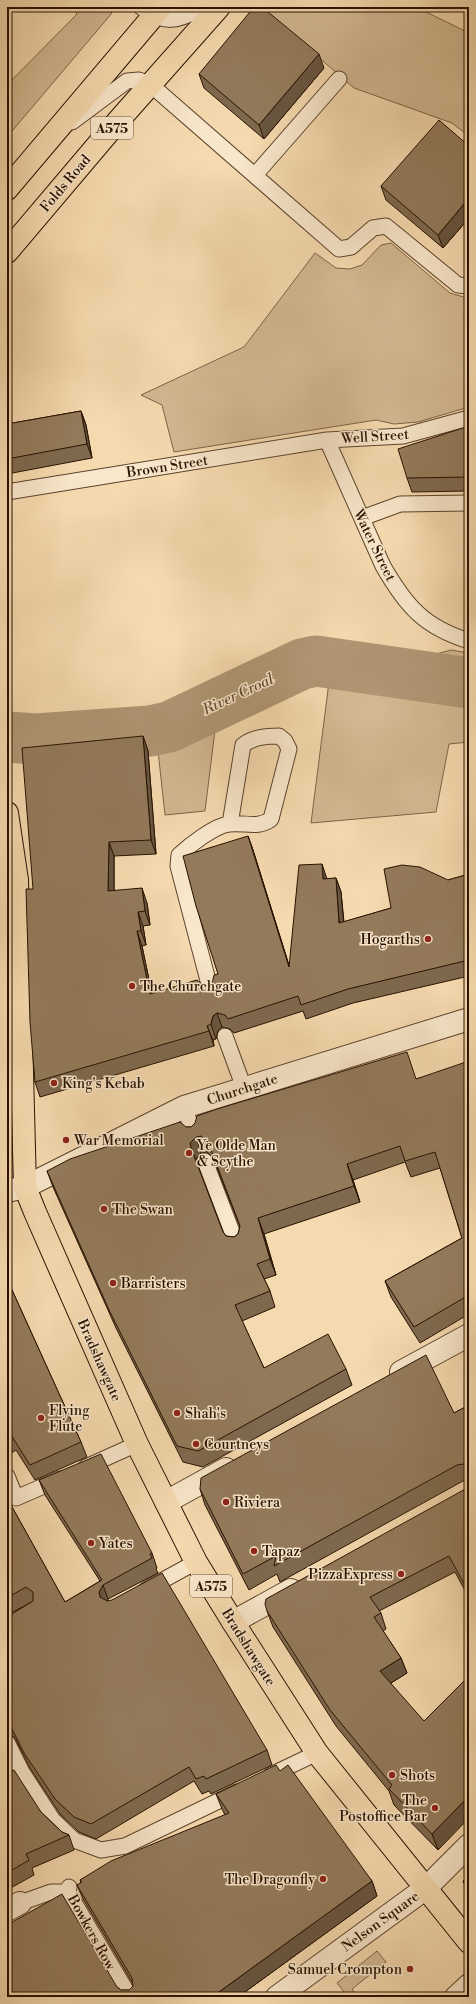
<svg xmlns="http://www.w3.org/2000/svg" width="476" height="2004" font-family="'Libre Bodoni',serif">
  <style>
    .green { fill: #d3b891; stroke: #7d6448 }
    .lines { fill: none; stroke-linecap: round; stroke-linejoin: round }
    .river { stroke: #b09674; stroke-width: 51 }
    .service-casing { stroke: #5b432c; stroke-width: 17 }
    .pedestrian-casing { stroke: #5b432c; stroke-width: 24 }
    .minor-casing { stroke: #5b432c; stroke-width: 24 }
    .tertiary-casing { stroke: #5b432c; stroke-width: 24 }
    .primary-casing { stroke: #271100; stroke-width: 24 }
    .path { stroke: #271100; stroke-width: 2.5; stroke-dasharray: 3 2; stroke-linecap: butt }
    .service { stroke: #f9e7cb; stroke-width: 15 }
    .pedestrian { stroke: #f9e7cb; stroke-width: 22 }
    .minor { stroke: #f9e7cb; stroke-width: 22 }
    .tertiary { stroke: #f9e7cb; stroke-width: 22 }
    .primary { stroke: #f6daaf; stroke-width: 22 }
    .wall { fill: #7e694e; stroke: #271100; fill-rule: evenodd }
    .shaded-wall { fill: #675540; stroke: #271100 }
    .building { fill: #937a5b; stroke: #271100; fill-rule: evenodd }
    .poi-dot { fill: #8f2418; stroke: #f9e7cb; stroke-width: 1.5 }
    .labels { text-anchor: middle; stroke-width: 3; stroke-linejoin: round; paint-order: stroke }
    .shield { fill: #f9e7cb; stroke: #66513d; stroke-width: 1 }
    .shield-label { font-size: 13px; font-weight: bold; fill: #271100 }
    .street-label { font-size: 14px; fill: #271100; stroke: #f9e7cb }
    .poi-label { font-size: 14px; fill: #271100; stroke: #f9e7cb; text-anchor: start }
    .water-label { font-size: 15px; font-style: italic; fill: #654d34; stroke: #f9e7cb }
  </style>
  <rect width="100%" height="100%" fill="#f6daaf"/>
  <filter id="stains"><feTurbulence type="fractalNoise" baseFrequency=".005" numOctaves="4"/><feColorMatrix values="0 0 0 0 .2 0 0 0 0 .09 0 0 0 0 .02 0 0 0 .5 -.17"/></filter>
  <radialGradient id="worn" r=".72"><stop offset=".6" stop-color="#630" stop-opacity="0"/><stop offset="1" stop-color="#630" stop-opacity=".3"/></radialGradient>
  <path class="green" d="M73 7H106L112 13 7 137V85L77 14Z
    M267 7H416L469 33V136L452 123 354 88 264 10Z
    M391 243 450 293 467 298 464 319 469 322V407L418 422 394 424 376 420 174 452 162 405 141 395 244 347 315 253 336 268 350 269 362 265 381 245Z
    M310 645 407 662 451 650 469 653V742L449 744 436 812 311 823 329 682 316 678 215 730 205 811 165 815 154 714H171Z
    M377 1951 386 1962 352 1989 357 1996 348 1997 337 1983Z"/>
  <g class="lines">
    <path class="river" d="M7 737 36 739 150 731 169 727 302 664 316 661 469 683"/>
    <g class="service-casing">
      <path id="service" d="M141 7C163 25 179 22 203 7
        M72 122 127 81 139 80 151 85 339 249 351 247 373 228 386 226 458 285 469 286
        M255 175 339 79
        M327 440 383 566C406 606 424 627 469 641
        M7 492 327 440 403 436 469 418
        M362 518 400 504 469 503
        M211 992 178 866 179 855C190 845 214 826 229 824 245 822 258 829 271 819L289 749 285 741 279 736C266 736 254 737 243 745L230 824
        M225 1036 244 1088
        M184 1107 194 1134
        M205 1161 237 1245
        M86 1467 137 1444
        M7 1476 16 1498 60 1479
        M147 1589 196 1562
        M7 1742 22 1772 53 1820 74 1840 101 1850 125 1846 237 1792
        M271 1775 317 1753
        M69 1887 68 1892 130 1997
        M20 1903 51 1892H68"/>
    </g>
    <g class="pedestrian-casing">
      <path id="pedestrian" d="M7 1910 20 1903"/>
    </g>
    <g class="minor-casing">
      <path id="minor" d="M25 1187 184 1107 469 1019
        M401 1372 469 1335
        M166 1502 226 1469
        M233 1622 291 1590
        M277 1997 426 1888 469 1845
        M456 1997 469 1985"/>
    </g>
    <g class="tertiary-casing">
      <path id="tertiary" d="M7 1191 25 1187"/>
    </g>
    <g class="primary-casing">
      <path id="primary" d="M7 189 161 7
        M7 252 118 121 219 7
        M7 813 17 880 25 1187 35 1212 137 1444 196 1562 233 1622 317 1753 469 1942"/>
    </g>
    <path class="path" d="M7 342 12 343"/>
    <use href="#service" class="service"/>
    <use href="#pedestrian" class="pedestrian"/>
    <use href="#minor" class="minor"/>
    <use href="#tertiary" class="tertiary"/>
    <use href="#primary" class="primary"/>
  </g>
  <path class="wall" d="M324 68 264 139 204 88 199 74Z
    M469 146V218L443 248 386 200 381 186Z
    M81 411 86 425 92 458 7 474V424Z
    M469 426V491L412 492 407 478Z
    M143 736 148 751 156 854 114 856V890L147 903 150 925 143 926 146 945 142 946 152 994 204 986 212 984 218 974 248 836 253 850 289 965 327 879 336 878 341 892 344 922 391 908 448 880 469 874V976L353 1003 306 1019 303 1011 234 1033 230 1029 222 1027 218 1031 216 1039 213 1040 214 1046 40 1097 35 1082 33 889Z
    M469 1065V1314L420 1343 391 1297 385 1281 462 1238 440 1168 411 1177 405 1162 353 1180 360 1202 264 1234 276 1275 264 1279 270 1291 275 1307 242 1321 264 1368 346 1369 352 1385 203 1467 183 1462 116 1328 53 1187 47 1171 186 1127H191L416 1079ZM207 1152 213 1158 240 1227 238 1234 234 1237 226 1236 223 1232 197 1163 196 1159 201 1153Z
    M7 1279 81 1442 87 1457 35 1480 16 1450 7 1456Z
    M469 1405V1480L463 1481 280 1582 277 1574 249 1590 205 1505 200 1489 454 1413Z
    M39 1480 152 1553 157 1568 156 1569 158 1573 108 1599 107 1601 267 1750 272 1765 211 1794 209 1791 202 1794 194 1781 96 1839 79 1832 60 1814 30 1768 15 1738 8 1733H7V1617L32 1602 7 1615V1498L65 1602 100 1581 45 1495Z
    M469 1487V1598L455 1572 379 1611 381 1613 386 1629 383 1631 401 1658 407 1673 391 1683 438 1850 394 1805 389 1791 336 1726 273 1627 267 1611Z
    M280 1771 372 1881 377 1896 238 1997H11L7 1991V1925L117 1987 121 1990H129L133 1986V1984L83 1899 77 1885 81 1883 80 1880 225 1815 222 1809 216 1794Z
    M7 1774 41 1812 62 1832 69 1835 74 1850 32 1868 34 1875 7 1890Z
    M469 1875V1896L463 1881Z"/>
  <path class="shaded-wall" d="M319 54 324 68 264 139 259 125Z
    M469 198V218L443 248 438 235Z
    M81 411 86 425 92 458 87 444Z
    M143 736 148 751 156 854 151 840Z
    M248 836 253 850 294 982 289 967Z
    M109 842 114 856V905L108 891Z
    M322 864 327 879H323Z
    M336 878 341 892 345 937 339 923Z
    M142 888 147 903 150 925 145 911Z
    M138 912 143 926 146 945 141 931Z
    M137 931 142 946 155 1009 150 994Z
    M217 1013 222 1027 218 1031 216 1039 211 1024 213 1016Z
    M207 1026 213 1040 214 1046 209 1031Z
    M196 1137 201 1153 196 1159 197 1164 191 1148 190 1143Z
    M347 1164 353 1180 360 1202 354 1186Z
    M258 1218 264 1234 276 1275 270 1259Z
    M103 1585 108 1599 104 1606 100 1597 99 1592Z
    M401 1658 407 1673 386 1686 380 1671Z
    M7 1760 10 1769 7 1772Z
    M469 1796V1818L438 1850 432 1834Z
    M372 1881 377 1896 238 1997H212Z"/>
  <path class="building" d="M254 7H262L319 54 259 125 199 74Z
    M439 120 469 146V198L438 235 381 186Z
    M81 411 87 444 7 459V424Z
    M469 426V477L407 478 398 449Z
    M143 736 151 840 109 842 108 891 142 888 145 911 138 912 141 931H137L150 994 197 980 204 986 212 984 214 975 218 974 196 906 183 856 248 836 289 967 299 865 322 864 323 879 336 878 339 923 391 908 384 869 402 865 420 867 448 880 469 874V960L348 989 301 1005 298 996 228 1019 225 1015 217 1013 213 1016 211 1024 207 1026 209 1031 35 1082 30 1022 26 889H33L22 748Z
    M407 1052 416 1079 466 1062 467 1065H469V1295L414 1327 385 1281 462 1238 435 1152 405 1161 400 1146 347 1164 354 1186 258 1218 270 1259 257 1264 270 1291 235 1305 264 1368 328 1334 346 1369 198 1451 177 1446 110 1312 47 1171 70 1159 180 1122 186 1127H191L195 1123 197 1116 217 1109ZM201 1136 208 1142 240 1226 238 1234 234 1237 226 1236 223 1232 191 1148 190 1143 196 1137Z
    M7 1279 81 1442 30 1465 11 1435 7 1438Z
    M426 1355 454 1413 469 1405V1465L464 1464 457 1465 274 1566 276 1556 243 1574 200 1489 201 1478Z
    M101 1454 152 1553 150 1554 152 1558 103 1585 99 1592 100 1597 107 1601 112 1600 162 1573 267 1750 206 1779 204 1776 196 1779 189 1767 91 1824 74 1817 55 1799 24 1753 9 1723 7 1721V1617L33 1601V1592L26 1587 7 1598V1498L65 1602 102 1580 39 1480Z
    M469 1487V1593L449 1556 370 1597 381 1613 374 1617 401 1658 380 1671 424 1721 469 1676V1796L432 1834 389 1789 392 1785 330 1710 267 1611 265 1604 266 1599Z
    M276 1765 280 1771 288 1765 372 1881 212 1997H15L7 1985V1925L62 1894 117 1987 121 1990H129L133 1986 132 1978 77 1885 82 1882 80 1880 111 1861 229 1813 216 1794Z
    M14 1770 41 1812 62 1832 69 1835 26 1854 29 1860 7 1873V1774Z
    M469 1875V1888L463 1881Z
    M455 1994 457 1997H451Z"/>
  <g class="poi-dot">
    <circle cx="428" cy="939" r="4"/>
    <circle cx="132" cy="986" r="4"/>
    <circle cx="54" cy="1083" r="4"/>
    <circle cx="66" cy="1140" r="4"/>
    <circle cx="189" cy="1153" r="4"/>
    <circle cx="104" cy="1209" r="4"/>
    <circle cx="113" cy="1283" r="4"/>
    <circle cx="177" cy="1413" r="4"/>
    <circle cx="41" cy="1418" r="4"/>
    <circle cx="196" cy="1444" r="4"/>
    <circle cx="226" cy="1502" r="4"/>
    <circle cx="91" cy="1543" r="4"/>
    <circle cx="254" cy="1551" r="4"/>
    <circle cx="401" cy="1574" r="4"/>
    <circle cx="392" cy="1775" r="4"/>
    <circle cx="435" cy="1808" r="4"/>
    <circle cx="323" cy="1879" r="4"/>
    <circle cx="410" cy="1969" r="4"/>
  </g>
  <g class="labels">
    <g class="shield">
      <rect x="91" y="117" width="42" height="22" rx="3"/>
      <rect x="190" y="1575" width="42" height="22" rx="3"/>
    </g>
    <g class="shield-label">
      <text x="112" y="133">A575</text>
      <text x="211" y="1591">A575</text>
    </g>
    <g class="street-label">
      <text transform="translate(65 183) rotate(-50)" y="5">Folds Road</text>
      <text transform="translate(375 436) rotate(-4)" y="5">Well Street</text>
      <text transform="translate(167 466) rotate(-9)" y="5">Brown Street</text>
      <text transform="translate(375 545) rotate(64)" y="5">Water Street</text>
      <text transform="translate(242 1089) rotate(-18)" y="5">Churchgate</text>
      <text transform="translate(100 1360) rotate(66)" y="5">Bradshawgate</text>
      <text transform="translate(249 1647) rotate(58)" y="5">Bradshawgate</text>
      <text transform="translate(380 1921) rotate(-36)" y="5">Nelson Square</text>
      <text transform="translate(92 1932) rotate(61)" y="5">Bowkers Row</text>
    </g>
    <g class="poi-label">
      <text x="420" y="944" text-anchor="end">Hogarths</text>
      <text x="140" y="991">The Churchgate</text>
      <text x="62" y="1088">King's Kebab</text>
      <text x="74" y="1145">War Memorial</text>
      <text x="197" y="1150">Ye Olde Man<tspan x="197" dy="16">&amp; Scythe</tspan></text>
      <text x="112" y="1214">The Swan</text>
      <text x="121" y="1288">Barristers</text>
      <text x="49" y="1415">Flying<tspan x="49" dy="16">Flute</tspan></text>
      <text x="185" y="1418">Shah's</text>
      <text x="204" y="1449">Courtneys</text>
      <text x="234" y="1507">Riviera</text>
      <text x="99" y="1548">Yates</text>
      <text x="262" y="1556">Tapaz</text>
      <text x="393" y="1579" text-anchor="end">PizzaExpress</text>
      <text x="400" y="1780">Shots</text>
      <text x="427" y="1805" text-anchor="end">The<tspan x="427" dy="16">Postoffice Bar</tspan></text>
      <text x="315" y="1884" text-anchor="end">The Dragonfly</text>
      <text x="402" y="1974" text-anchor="end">Samuel Crompton</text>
    </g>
    <g class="water-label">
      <text transform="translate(238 694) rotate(-25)" y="5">River Croal</text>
    </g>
  </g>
  <rect width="476" height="2004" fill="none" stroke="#f6daaf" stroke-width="24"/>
  <rect x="8" y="8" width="460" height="1988" fill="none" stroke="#271100" stroke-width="2"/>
  <rect x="12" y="12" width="452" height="1980" fill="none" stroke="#271100"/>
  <rect width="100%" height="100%" filter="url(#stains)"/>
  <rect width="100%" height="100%" fill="url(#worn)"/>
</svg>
